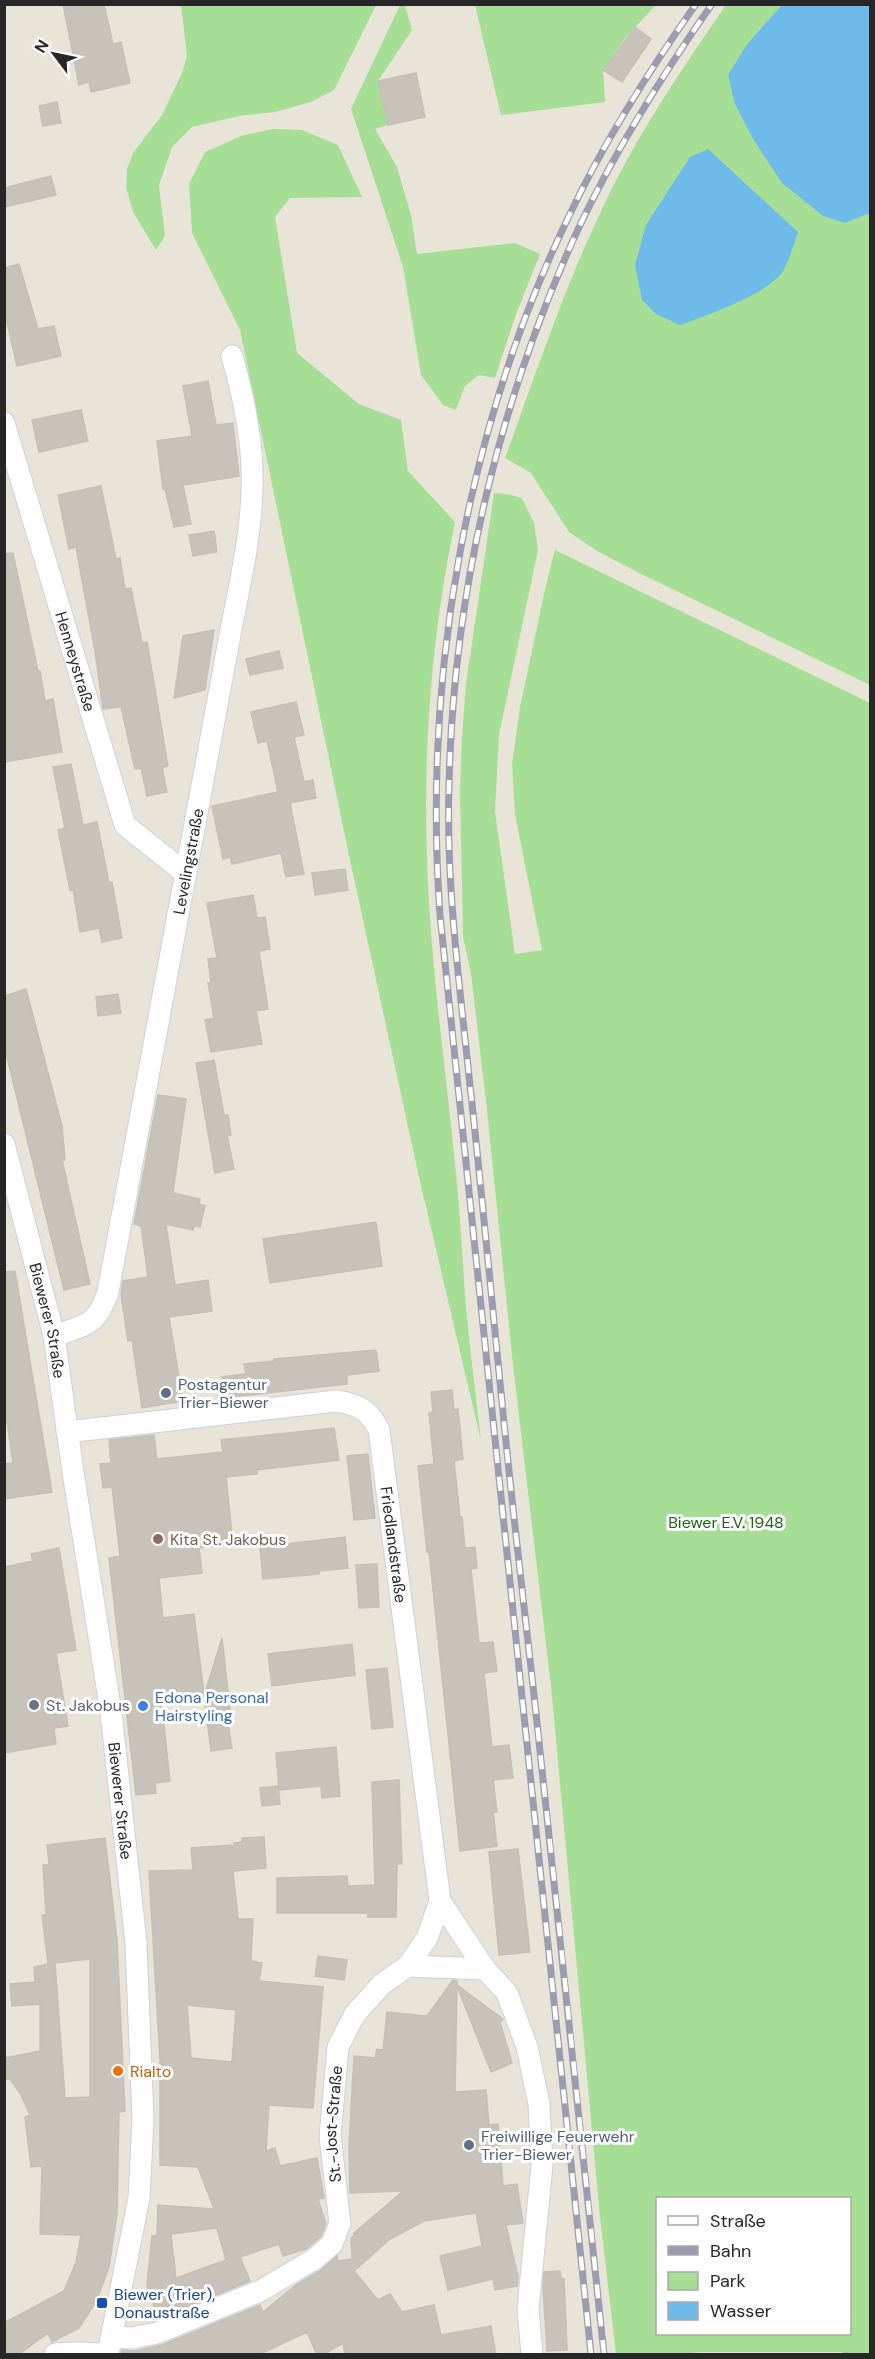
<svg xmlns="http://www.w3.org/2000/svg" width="875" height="2359" font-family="'DM Sans',sans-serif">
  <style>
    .green { fill: #a6de96; fill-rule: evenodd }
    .water { fill: #6ebae9 }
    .building { fill: #c7c3bb; stroke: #c4c0b3; stroke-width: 1.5; fill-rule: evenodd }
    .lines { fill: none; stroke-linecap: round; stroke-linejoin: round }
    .street-casing { stroke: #cecfe0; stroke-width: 23 }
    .street { stroke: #fff; stroke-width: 21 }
    .rail-casing { stroke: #9c9cb1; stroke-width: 7 }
    .rail { stroke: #fff; stroke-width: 4.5; stroke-dasharray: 14; stroke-linecap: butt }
    .service-dot { fill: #5c6f8a; stroke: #fff; stroke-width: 2 }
    .education-dot { fill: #8d6e63; stroke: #fff; stroke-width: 2 }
    .worship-dot { fill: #6b7280; stroke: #fff; stroke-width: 2 }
    .shop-dot { fill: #3f7fe0; stroke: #fff; stroke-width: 2 }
    .food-dot { fill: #e8710a; stroke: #fff; stroke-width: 2 }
    .transit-dot { fill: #1a4fb4; stroke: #fff; stroke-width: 2 }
    .labels { text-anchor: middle; stroke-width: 6; stroke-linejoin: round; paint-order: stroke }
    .street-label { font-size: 16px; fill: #272727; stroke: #fff }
    .service-label { font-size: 16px; fill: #4e5e75; stroke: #fff; text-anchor: start }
    .park-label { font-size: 16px; fill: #215f1b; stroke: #fff }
    .education-label { font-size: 16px; fill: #785e54; stroke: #fff; text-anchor: start }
    .shop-label { font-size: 16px; fill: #366cbe; stroke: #fff; text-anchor: start }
    .worship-label { font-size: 16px; fill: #5b616d; stroke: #fff; text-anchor: start }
    .food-label { font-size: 16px; fill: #c56008; stroke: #fff; text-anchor: start }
    .transit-label { font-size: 16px; fill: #164399; stroke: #fff; text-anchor: start }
  </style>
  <rect width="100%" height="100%" fill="#e9e4d8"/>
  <path class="green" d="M181 5H376L334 90 311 102 275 112 239 116 192 127 172 147 159 185 165 236 156 250 133 212 126 187 127 169 133 153 162 115 183 71 187 56Z
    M400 5H405L412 30 378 81 388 125 375 129 397 167 411 215 417 254 515 243 540 254 515 317 495 378 479 375 465 386 456 410 443 405 421 375 403 267 351 109Z
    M475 5H656L625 38 603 70 605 102 501 115Z
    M726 5H782L777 12 845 223 870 213V685L639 573 597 551 569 532 531 473 505 458C536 373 564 288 603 207 637 135 681 70 726 5Z
    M272 129 302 130 338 145 362 197 290 198 275 217 297 353 359 404 401 420 408 471 455 522C432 633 423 746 427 859 430 957 444 1056 454 1154 460 1205 462 1256 466 1307 470 1352 476 1396 481 1441L419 1177 350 860 240 330 192 233 189 184 205 152 241 136Z
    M494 493 507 494 522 498 534 523 538 550 499 735 495 812 515 954 542 950 515 814 512 765 520 707 546 585 555 550 870 703V2354H842V2352H700L677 2354H616L600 2217 551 1686 513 1365 486 1101 471 974 463 936 460 790 462 737 466 684ZM658 2198H850V2334H658Z"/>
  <path class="water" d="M782 5H870V213L845 223 823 216 782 183 753 139 735 104 728 75 748 43Z
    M708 149 798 232C793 247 789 263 780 275 762 296 707 315 680 325L656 314 642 300 635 265 646 225 690 157Z"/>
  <path class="building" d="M63 4H104L113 44 121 42 130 83 91 92 89 82 79 85Z
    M635 27 651 39 622 82 603 70Z
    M416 73 425 117 388 125 378 81Z
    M57 102 61 123 43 126 39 106Z
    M51 176 56 195 4 207V188Z
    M19 264 38 329 54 326 61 356 17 366 4 310V268Z
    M208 381 216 425 233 423 239 476 183 485 191 524 174 527 165 489H163L157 441 192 436 183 386Z
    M81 410 88 441 39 452 32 420Z
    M101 486 116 559 120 558 125 589 131 588 142 643 147 642 168 766 162 768 167 792 147 796 141 768 135 769 121 707 103 709 95 651 76 547 69 549 58 495Z
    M214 531 217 552 193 556 189 535Z
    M13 553 38 671H40L45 701 53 699 62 752 4 762V554Z
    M214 630 205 690 174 698 183 636Z
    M279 651 283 668 250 675 246 659Z
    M296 702 304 735 294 737 304 782 313 780 316 798 290 803 304 874 286 877 281 853 232 864 230 857 223 859 212 806 278 792 267 741 258 743 251 712Z
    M71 764 83 825 97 822 109 883 112 882 122 938 102 942 99 928 80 932 73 889 70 890 58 830 65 828 53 767Z
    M345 869 348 890 315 895 312 873Z
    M253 895 257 918 265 917 270 949 259 951 268 1009 256 1011 262 1044 211 1052 205 1020 214 1018 208 983H211L208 959 217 958 207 903Z
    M26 989 62 1126 65 1160H62L90 1284 64 1290 4 1045V996Z
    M118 994 121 1013 98 1016 96 997Z
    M214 1060 224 1115H228L231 1135H227L234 1169 215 1173 196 1063Z
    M158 1095 186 1099 173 1193 200 1199 199 1204 205 1206 200 1227 194 1226 193 1230 166 1224 175 1285 208 1280 212 1311 169 1317 183 1401 142 1408 132 1340 128 1341 121 1294 123 1281 148 1277 141 1226 134 1224Z
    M376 1222 382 1266 270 1283 263 1239Z
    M15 1271 52 1492 4 1499V1464L13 1463 6 1415H4V1272Z
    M376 1350 379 1371 347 1375V1384L224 1398 222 1377 246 1374 244 1364 274 1361V1359Z
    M452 1390 454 1410 458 1409 463 1459 454 1461 460 1517H462L465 1548 475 1547 477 1568 471 1569 479 1643 493 1642 497 1671 484 1673 492 1747 509 1745 513 1778 493 1780 497 1812H493L497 1846 460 1851 429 1551 427 1552 418 1466 434 1464 429 1413 433 1412 431 1392Z
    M334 1428 339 1460 257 1470V1474L226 1477 233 1544 199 1548 202 1573 159 1578 163 1618 194 1614 204 1693 161 1699 170 1781 155 1783 156 1793 136 1795 109 1558 120 1556 112 1487 103 1488 100 1464 111 1463 109 1440 154 1435 157 1459 223 1452 221 1440Z
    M368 1454 375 1518 354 1520 347 1456Z
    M345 1537 348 1568 319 1571V1574L263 1579 260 1547Z
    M59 1548 76 1650 56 1653 68 1726 54 1728 56 1744 4 1753V1567L33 1561 31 1554Z
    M377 1564 379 1607 359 1608 356 1565Z
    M222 1638 231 1717H227L232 1748 211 1751 204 1696Z
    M352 1644 355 1675 272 1686 268 1654Z
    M387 1668 393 1727 372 1729 366 1670Z
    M336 1747 340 1796 322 1798 321 1786 279 1790 276 1753Z
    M399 1780 402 1864H397L396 1917H368V1913H277V1878L347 1876 348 1886 375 1885 372 1782Z
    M278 1786 280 1804 262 1806 260 1788Z
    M264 1837 266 1868 233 1871 238 1919H253L251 1961 262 1963 259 1981 323 1987 313 2108 269 2105 266 2151 275 2148 280 2166 317 2158 324 2198 318 2199 326 2224 321 2236 306 2249 283 2256 279 2244 240 2257 250 2281 158 2319 147 2285 152 2236H157L158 2205 214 2209 198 2167 160 2165V2060L149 1871 193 1870 191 1848 234 1845V1843L242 1842V1838ZM187 2005 236 2010 232 2062 191 2058ZM217 2228 226 2260 176 2278 171 2234Z
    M105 1838 117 1940 125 2111 119 2112 117 2214 109 2267 96 2302 79 2328 52 2342 48 2333 18 2355H4V2323L64 2291 76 2262 81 2235 40 2234 42 2166 31 2167 25 2117 30 2115 20 2093 10 2079H4V2058L40 2051V2004L12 2006 10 1984 35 1982 34 1967 48 1964 42 1915H46L43 1865H49L47 1845ZM90 1959V2097L65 2098 55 1963Z
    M518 1849 530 1952 499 1955 489 1852Z
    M318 1956 347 1960 344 1980 315 1976Z
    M453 1980 457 1981V1985L503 2019 500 2022 512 2063 491 2072 457 1986 455 2092 486 2090 489 2125 498 2124 503 2186 517 2184 523 2223 506 2225 518 2277 517 2286 495 2290 493 2279 448 2290 440 2256 482 2246 476 2213 424 2221 390 2239 354 2271 378 2300 390 2294 402 2312 434 2305 441 2335 491 2326 496 2355H345L343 2343 323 2355H317L307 2332 258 2355H121L122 2350 134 2351 162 2345 260 2305 263 2312 296 2285 320 2271 337 2256 338 2261 352 2259 351 2238 358 2232 353 2234 403 2191 350 2193 349 2145 354 2056 375 2058 377 2049 383 2050 387 2012 427 2016Z
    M560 2271 561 2279H564L567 2350 547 2351 543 2288 544 2272Z"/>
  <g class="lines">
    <g class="street-casing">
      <g id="street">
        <path id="s1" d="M4 423 125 825 185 873"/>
        <path id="s2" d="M4 1144 54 1336 73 1472 111 1712 136 1943 143 2120 139 2198 108 2354"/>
        <path id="s3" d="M54 1336C86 1324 96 1327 108 1292L230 635C239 587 251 538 252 489 254 445 244 398 232 356"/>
        <path id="s4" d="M67 1432 336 1401C358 1404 369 1410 379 1430L440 1901 485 1969 507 1993 527 2047 539 2104 542 2165 528 2309 532 2354"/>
        <path d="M408 1966 485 1969"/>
        <path id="s5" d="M111 2337 132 2338 157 2333 260 2291 313 2260 332 2244 340 2223 330 2136 338 2047 355 2014 382 1984 408 1966 427 1938 440 1901"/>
        <path d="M55 2354 77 2353 102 2354"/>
      </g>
    </g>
    <use href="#street" class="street"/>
    <g class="rail-casing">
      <path id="rail" d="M591 2354 440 915C423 678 465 431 569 216 604 142 648 72 696 4
        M604 2354C583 2153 562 1952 540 1751 528 1635 513 1518 502 1402 491 1293 481 1184 469 1076 459 979 446 883 449 786 453 592 499 398 581 223 618 146 663 74 712 4"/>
    </g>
    <use href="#rail" class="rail"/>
  </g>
  <g class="service-dot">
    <circle cx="166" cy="1393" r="6"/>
    <circle cx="469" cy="2145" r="6"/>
  </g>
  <circle class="education-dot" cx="158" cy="1539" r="6"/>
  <circle class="worship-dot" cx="34" cy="1705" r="6"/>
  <circle class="shop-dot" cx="143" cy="1706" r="6"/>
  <circle class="food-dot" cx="118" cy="2071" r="6"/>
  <rect class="transit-dot" x="96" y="2297" width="12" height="12" rx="3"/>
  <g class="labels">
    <g class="street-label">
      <text dy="6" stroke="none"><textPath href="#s1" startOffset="249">Henneystraße</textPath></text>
      <text dy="6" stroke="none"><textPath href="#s3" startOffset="512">Levelingstraße</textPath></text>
      <text dy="6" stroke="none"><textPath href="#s2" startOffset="182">Biewerer Straße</textPath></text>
      <text dy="6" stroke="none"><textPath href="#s4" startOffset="441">Friedlandstraße</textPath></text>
      <text dy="6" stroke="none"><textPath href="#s2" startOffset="668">Biewerer Straße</textPath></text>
      <text dy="6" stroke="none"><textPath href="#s5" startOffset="366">St.-Jost-Straße</textPath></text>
    </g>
    <g class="service-label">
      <text x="178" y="1390">Postagentur<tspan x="178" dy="18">Trier-Biewer</tspan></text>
      <text x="481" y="2142">Freiwillige Feuerwehr<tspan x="481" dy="18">Trier-Biewer</tspan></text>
    </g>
    <g class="park-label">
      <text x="726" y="1528">Biewer E.V. 1948</text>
    </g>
    <g class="education-label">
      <text x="170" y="1545">Kita St. Jakobus</text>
    </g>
    <g class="shop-label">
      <text x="155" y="1703">Edona Personal<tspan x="155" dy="18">Hairstyling</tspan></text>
    </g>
    <g class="worship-label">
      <text x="46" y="1711">St. Jakobus</text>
    </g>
    <g class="food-label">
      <text x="130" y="2077">Rialto</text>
    </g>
    <g class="transit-label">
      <text x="114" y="2300">Biewer (Trier),<tspan x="114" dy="18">Donaustraße</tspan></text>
    </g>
  </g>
  <rect width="875" height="2359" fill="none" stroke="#272727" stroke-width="12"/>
  <rect x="656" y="2197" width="195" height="138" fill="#ffffff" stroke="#a9a9a9" stroke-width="1.5"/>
  <rect x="668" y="2216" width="30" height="9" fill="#ffffff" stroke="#a9a9a9" stroke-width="1.5"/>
  <text x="710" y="2227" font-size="18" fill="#272727">Straße</text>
  <rect x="668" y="2246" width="30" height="9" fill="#9c9cb1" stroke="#a9a9a9" stroke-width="1.5"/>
  <text x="710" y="2257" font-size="18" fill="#272727">Bahn</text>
  <rect x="668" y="2272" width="30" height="18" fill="#a6de96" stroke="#a9a9a9" stroke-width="1.5"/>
  <text x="710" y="2287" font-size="18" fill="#272727">Park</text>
  <rect x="668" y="2302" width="30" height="18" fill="#6ebae9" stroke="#a9a9a9" stroke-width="1.5"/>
  <text x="710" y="2317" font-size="18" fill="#272727">Wasser</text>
  <g transform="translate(54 54) rotate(302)" stroke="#ffffff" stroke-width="4.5" paint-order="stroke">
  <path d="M0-4.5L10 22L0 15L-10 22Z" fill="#272727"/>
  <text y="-9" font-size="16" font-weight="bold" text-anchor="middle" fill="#272727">N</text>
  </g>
</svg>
